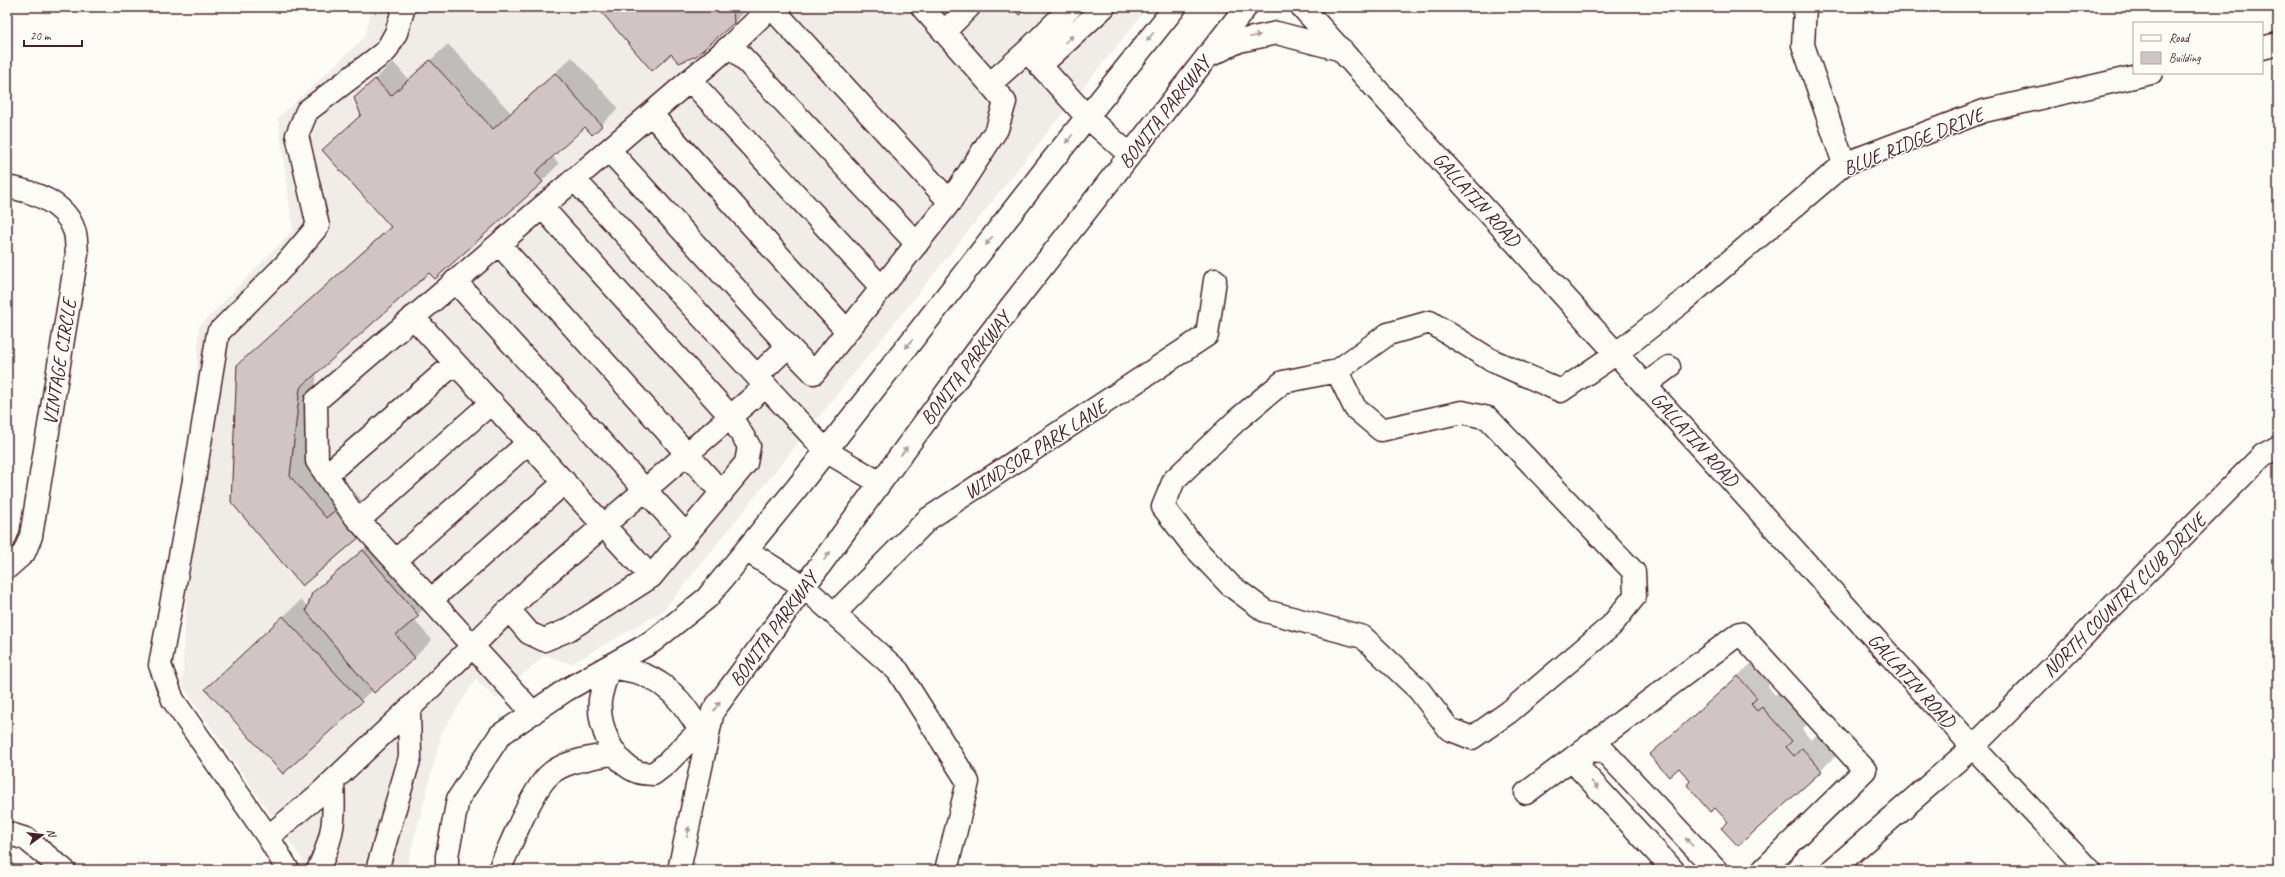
<svg xmlns="http://www.w3.org/2000/svg" width="2285" height="877" font-family="Caveat,sans-serif">
  <style>
    .built { fill: #f0ece8 }
    .shadow { fill: #0003 }
    .building { fill: #d0c5c4; stroke: #4a1f2b }
    .lines { fill: none; stroke-linecap: round; stroke-linejoin: round }
    .minor-casing { stroke: #4a1f2b; stroke-width: 25 }
    .major-casing { stroke: #4a1f2b; stroke-width: 25 }
    .minor { stroke: #fdfcf7; stroke-width: 22 }
    .major { stroke: #fdfcf7; stroke-width: 22 }
    .oneway { fill: #ac999b }
    .labels { text-anchor: middle; stroke-width: 3; stroke-linejoin: round; paint-order: stroke }
    .street-label { font-size: 20px; fill: #4a1f2b; stroke: #fdfcf7 }
  </style>
  <rect width="100%" height="100%" fill="#fdfcf7"/>
  <filter id="ink" filterUnits="userSpaceOnUse"><feTurbulence type="fractalNoise" baseFrequency=".025" numOctaves="2"/><feDisplacementMap in="SourceGraphic" scale="8" xChannelSelector="R" yChannelSelector="G"/><feConvolveMatrix kernelMatrix="1 2 1 2 8 2 1 2 1" color-interpolation-filters="sRGB"/></filter>
  <g filter="url(#ink)">
    <path class="built" d="M372 7H1148L663 611 571 664 545 655 496 699 476 679 442 732 406 870H309L182 685 199 327 293 230 278 118 365 37Z"/>
    <path class="shadow" d="M598 7H749L734 22 671 52Z
      M448 44 511 113 572 57 618 108 592 134 585 126 552 156 559 164 542 181 429 271 317 372 307 458 344 502 355 492 377 518 302 584 238 365 391 226 323 150 362 114 355 98 393 62 409 80Z
      M381 533 435 598 413 619 432 640 415 657 373 689 283 773 206 689 301 600 308 607 313 593Z
      M1755 660 1774 680 1768 686 1775 695 1780 690 1809 723 1802 729 1811 740 1820 732 1839 753 1738 845 1729 822 1679 767 1651 755Z"/>
    <path class="building" d="M597 7H730L733 10 734 23 696 56 679 63 671 54 652 71Z
      M1004 7H1027L1028 8 1019 15 1015 10 1011 14Z
      M430 60 493 129 555 73 602 126 592 135 585 127 535 173 543 182 435 279 429 273 300 388 290 476 326 518 338 508 361 536 302 586 231 502 237 365 391 227 322 150 361 115 354 98 375 79 391 96Z
      M363 550 419 616 396 635 415 658 374 693 306 611 312 593Z
      M283 616 362 702 283 774 205 689Z
      M1738 676 1757 698 1751 704 1757 711 1762 707 1792 741 1786 747 1794 756 1802 748 1822 771 1738 846 1721 828 1728 822 1715 808 1710 812 1687 785 1690 781 1679 768 1669 777 1649 755Z"/>
    <g class="lines">
      <g class="minor-casing">
        <path id="minor" d="M922 7 990 84
          M1805 7 1803 45 1844 164
          M944 32 969 7
          M731 45 917 244
          M2262 48 2278 44
          M1027 51 1087 117 1130 155
          M1040 66 1104 7
          M690 80 882 288
          M651 114 847 331
          M609 150 788 346
          M574 179 826 451 880 483
          M7 187C32 191 65 202 74 230 77 237 76 247 77 254L31 536 24 553 7 568
          M499 244 722 493
          M455 281 686 535
          M413 317 651 577
          M1337 371 1283 382 1237 420 1174 480 1163 507 1194 547 1230 585 1265 611 1363 637 1419 690 1449 729 1472 738 1509 712 1611 626 1635 596 1634 572 1488 418 1462 412 1381 430 1355 408 1337 371 1388 334 1430 322 1491 360 1561 391 1617 353 1682 302 1844 164 1984 111 2151 73
          M757 376 788 346 814 373 950 202 997 129 1005 102 990 84 1027 51 1071 7
          M1645 385 1669 367
          M326 475 455 363
          M359 520 492 402
          M746 550 804 587 898 671 968 782 946 870
          M395 561 529 442
          M431 600 565 482
          M510 611 529 633 544 640 568 630 651 577 746 463 749 446 731 417 542 207
          M834 614 928 519 1207 335 1215 280
          M533 713 352 513 317 461 316 401 731 45 771 7 950 202
          M700 730 666 764 653 774C648 773 642 774 638 772 612 763 598 724 600 700 602 689 606 677 609 667 620 669 632 670 642 674 674 686 691 714 707 742
          M1526 793 1740 633 1865 770 1763 870
          M7 833 26 839 64 870
          M268 837 316 797 409 709 532 587 766 386
          M288 870 268 837 173 700 160 665 194 480 218 333 285 265 318 226 297 135 307 111 386 51 396 33 404 7
          M318 870C334 835 335 819 333 781
          M377 870 410 757 409 709
          M447 870V856L458 799 500 735 566 690 652 642 707 598 800 484 1051 162 1175 7
          M499 870C510 847 532 790 549 775 563 761 596 757 616 753
          M679 870 713 711 988 336 1246 7
          M1673 870 1580 769 1583 750 1604 751 1716 870
          M1832 870 1973 747 2263 455 2278 447"/>
      </g>
      <g class="major-casing">
        <path id="major" d="M1302 7 1973 747 2089 870
          M1207 57 1239 41 1277 33 1342 50"/>
      </g>
      <use href="#minor" class="minor"/>
      <use href="#major" class="major"/>
    </g>
    <defs><path id="oneway-solid" d="M-6-.8H1V-3.2L6.5 0L1 3.2V.8H-6Z"/></defs>
    <g class="oneway">
      <use href="#oneway-solid" transform="translate(1255 36) rotate(-14)"/>
      <use href="#oneway-solid" transform="translate(1150 37) rotate(129)"/>
      <use href="#oneway-solid" transform="translate(1069 39) rotate(-42)"/>
      <use href="#oneway-solid" transform="translate(1069 139) rotate(129)"/>
      <use href="#oneway-solid" transform="translate(989 241) rotate(128)"/>
      <use href="#oneway-solid" transform="translate(909 344) rotate(128)"/>
      <use href="#oneway-solid" transform="translate(904 451) rotate(-54)"/>
      <use href="#oneway-solid" transform="translate(827 556) rotate(-54)"/>
      <use href="#oneway-solid" transform="translate(717 706) rotate(-56)"/>
      <use href="#oneway-solid" transform="translate(1595 785) rotate(47)"/>
      <use href="#oneway-solid" transform="translate(688 832) rotate(-79)"/>
      <use href="#oneway-solid" transform="translate(1689 842) rotate(-133)"/>
    </g>
  </g>
  <g class="labels">
    <g class="street-label">
      <text transform="translate(1164 112) rotate(-52)" y="7">BONITA PARKWAY</text>
      <text transform="translate(1913 141) rotate(-22)" y="7">BLUE RIDGE DRIVE</text>
      <text transform="translate(1477 199) rotate(48)" y="7">GALLATIN ROAD</text>
      <text transform="translate(59 362) rotate(-81)" y="7">VINTAGE CIRCLE</text>
      <text transform="translate(965 368) rotate(-53)" y="7">BONITA PARKWAY</text>
      <text transform="translate(1695 439) rotate(48)" y="7">GALLATIN ROAD</text>
      <text transform="translate(1035 449) rotate(-33)" y="7">WINDSOR PARK LANE</text>
      <text transform="translate(2124 595) rotate(-45)" y="7">NORTH COUNTRY CLUB DRIVE</text>
      <text transform="translate(773 629) rotate(-54)" y="7">BONITA PARKWAY</text>
      <text transform="translate(1912 680) rotate(48)" y="7">GALLATIN ROAD</text>
    </g>
  </g>
  <rect width="2285" height="877" fill="none" stroke="#fdfcf7" stroke-width="24"/>
  <rect x="12" y="12" width="2261" height="853" fill="none" stroke="#4a1f2b" stroke-width="1.5" filter="url(#ink)"/>
  <rect x="2133" y="22" width="130" height="52" fill="#fdfcf7" stroke="#b5a4a5"/>
  <rect x="2141" y="35" width="20" height="6" fill="#fdfcf7" stroke="#b5a4a5"/>
  <text x="2169" y="42" font-size="12" fill="#4a1f2b">Road</text>
  <rect x="2141" y="52" width="20" height="12" fill="#d0c5c4" stroke="#b5a4a5"/>
  <text x="2169" y="62" font-size="12" fill="#4a1f2b">Building</text>
  <g transform="translate(42 835) rotate(75)" stroke="#fdfcf7" stroke-width="3" paint-order="stroke">
  <path d="M0-3L7 15L0 10L-7 15Z" fill="#4a1f2b"/>
  <text y="-6" font-size="11" font-weight="bold" text-anchor="middle" fill="#4a1f2b">N</text>
  </g>
  <path d="M24 40v6h58v-6" fill="none" stroke="#4a1f2b" stroke-width="2"/>
  <text x="30" y="40" font-size="12" fill="#4a1f2b" stroke="#fdfcf7" stroke-width="3" paint-order="stroke">20 m</text>
</svg>
